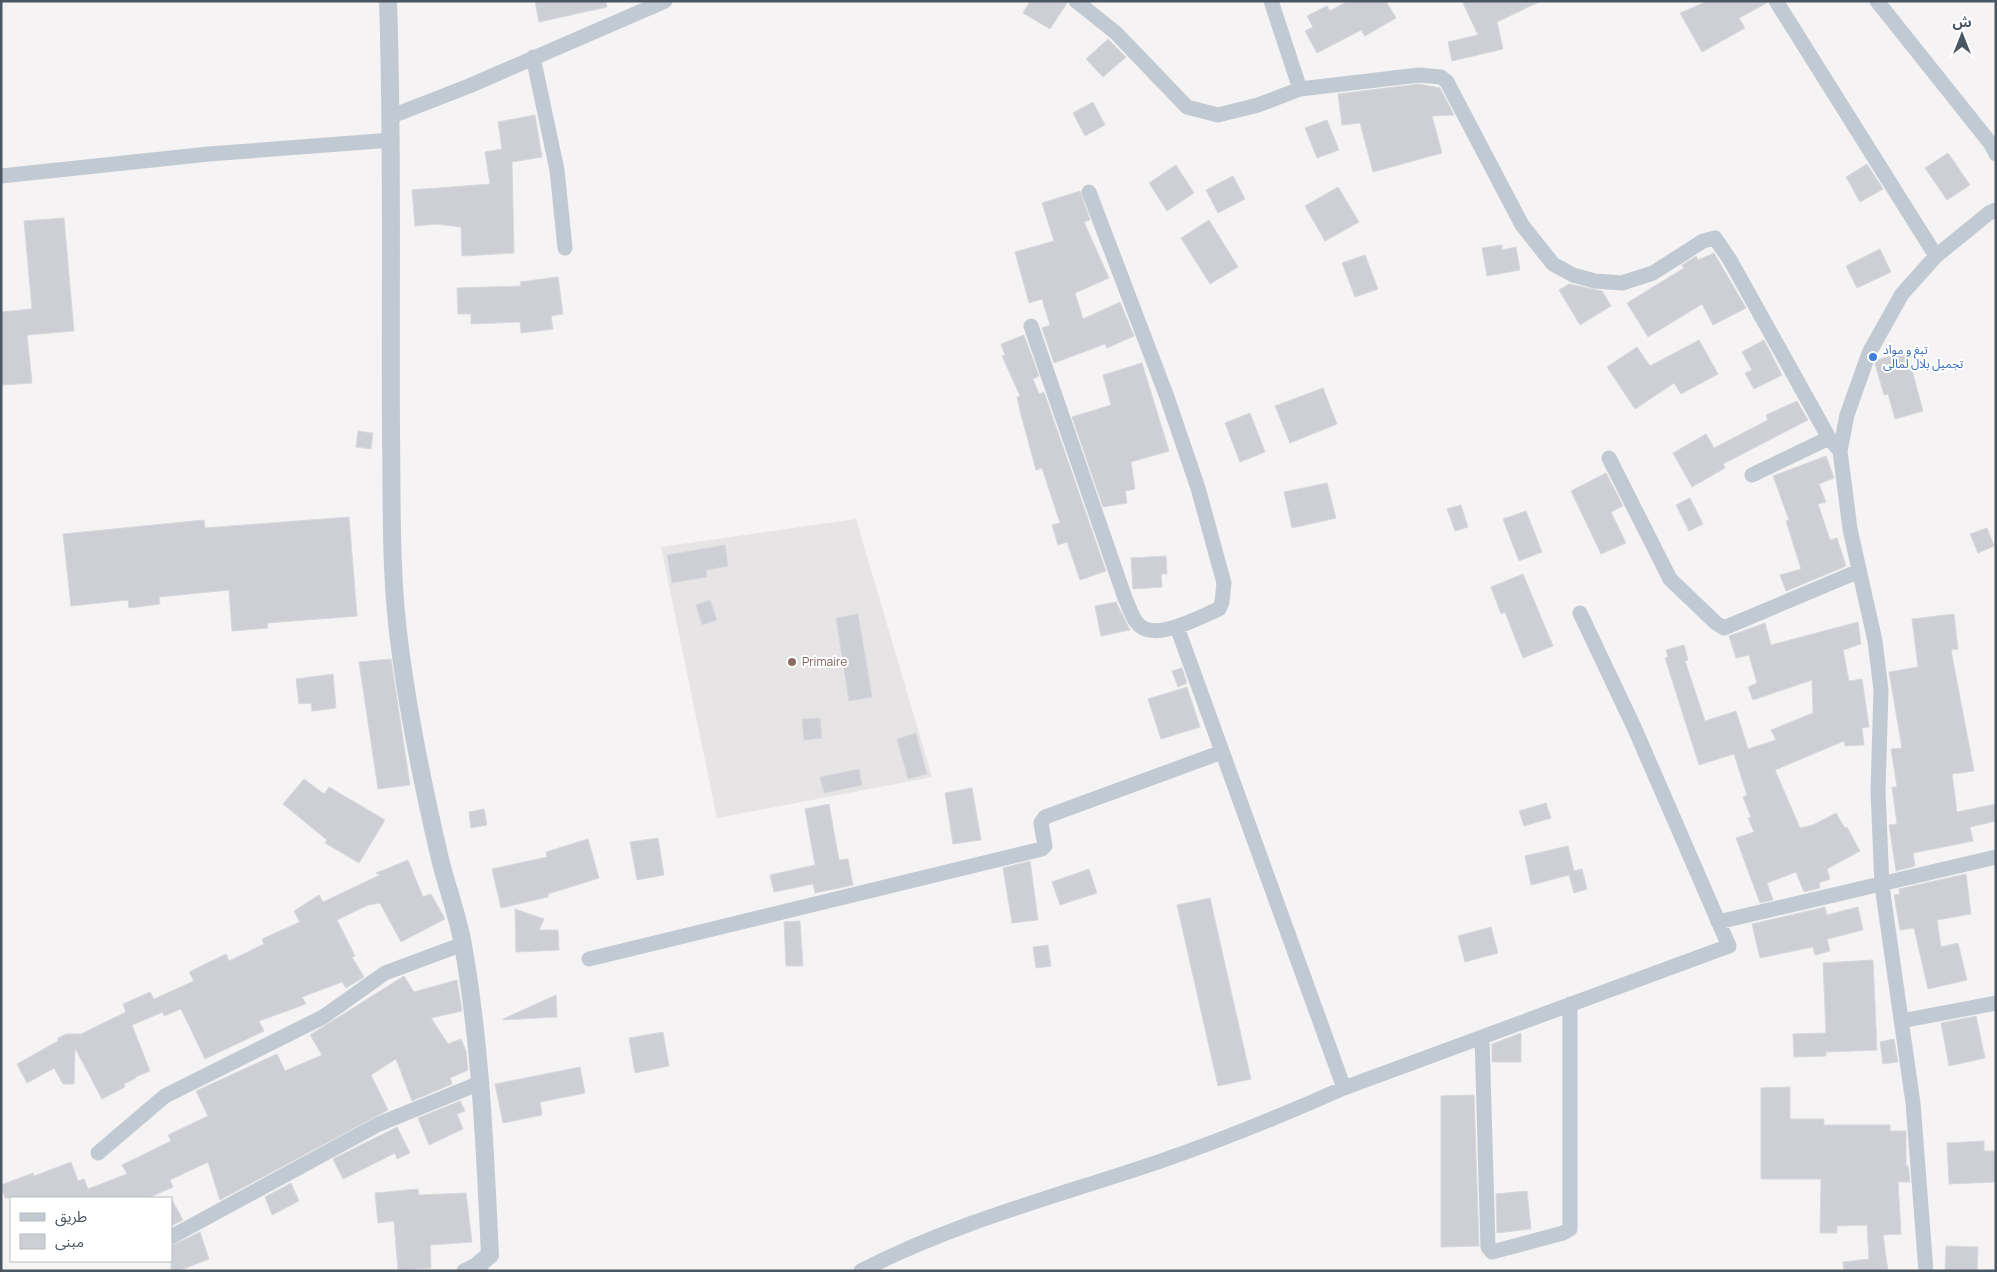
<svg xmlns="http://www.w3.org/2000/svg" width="1997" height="1272" font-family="Manrope,'Noto Sans Arabic',sans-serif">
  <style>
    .education { fill: #e6e4e5 }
    .building { fill: #cdcfd5; stroke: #d7d9de }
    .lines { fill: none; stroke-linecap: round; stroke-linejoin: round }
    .minor { stroke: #c1cad2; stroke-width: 15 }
    .tertiary { stroke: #c1cad2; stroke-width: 18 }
    .shop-dot { fill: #3f7fe0; stroke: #fff; stroke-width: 2 }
    .education-dot { fill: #8d6e63; stroke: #fff; stroke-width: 2 }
    .labels { text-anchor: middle; stroke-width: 4; stroke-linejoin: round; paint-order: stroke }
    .shop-label { font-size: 12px; fill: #366cbe; stroke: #fff; text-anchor: start }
    .education-label { font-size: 12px; fill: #785e54; stroke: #fff; text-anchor: start }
  </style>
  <rect width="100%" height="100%" fill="#f5f3f3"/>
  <path class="education" d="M856 519 932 777 717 818 661 547Z"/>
  <path class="building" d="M535 1H606L607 7 539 22Z
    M1030 1H1067V3L1050 29 1023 13Z
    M1348 1H1386L1396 18 1365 36 1361 30 1317 53 1305 31 1313 27 1307 16 1327 6 1330 11Z
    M1462 1H1541L1497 22 1503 49 1452 61 1448 42 1478 35Z
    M1708 1H1767V3L1739 18 1745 28 1702 52 1680 13Z
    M1108 39 1126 57 1103 77 1086 59Z
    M1419 84 1440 88 1454 115 1432 116 1442 153 1373 172 1360 123 1342 125 1338 94Z
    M1093 102 1105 125 1085 136 1073 113Z
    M535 115 542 157 512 162 514 253 462 256 461 227 436 224 415 226 412 190 490 184 485 152 502 149 498 122Z
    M1327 120 1339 150 1317 158 1305 128Z
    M1948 153 1970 185 1947 200 1925 168Z
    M1867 164 1883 189 1860 202 1846 177Z
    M1176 165 1194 193 1167 211 1149 183Z
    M1233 176 1245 199 1218 213 1206 190Z
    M1338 187 1359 222 1325 241 1305 206Z
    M1080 191 1090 220 1084 222 1109 278 1075 293 1083 319 1120 302 1134 336 1107 348 1105 344 1054 363 1042 328 1050 325 1042 299 1029 303 1015 252 1054 241 1042 203Z
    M64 218 74 331 27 335 32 383 1 385V312L32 309 24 221Z
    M1209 220 1238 267 1210 284 1181 238Z
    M1502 245V250L1516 247 1520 270 1487 276 1482 248Z
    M1880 249 1891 272 1857 288 1846 266Z
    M1714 253 1746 308 1713 325 1702 304 1648 337 1627 303 1684 268 1682 265 1696 256 1698 260Z
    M1365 255 1378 289 1355 297 1342 263Z
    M558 277 563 314 551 316 553 329 521 333 520 322 471 324V314H458L457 288 521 286 520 282Z
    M1569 284 1602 291 1611 306 1580 325 1559 290Z
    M1024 335 1039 376 1033 379 1039 394 1044 392 1106 571 1080 580 1067 542 1058 545 1052 525 1060 523 1042 468 1036 470 1020 411 1017 397 1020 396 1002 356 1005 355 1001 344Z
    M1699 340 1718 374 1681 394 1674 383 1635 409 1607 367 1637 347 1650 366Z
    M1764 340 1782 375 1754 389 1745 373 1752 370 1742 352Z
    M1907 352 1923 411 1895 419 1888 394 1884 395 1875 364 1876 360Z
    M1142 363 1169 451 1131 462 1135 489 1125 491 1127 503 1103 507 1072 417 1111 405 1103 375Z
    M1323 388 1337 424 1290 443 1275 406Z
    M1797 401 1808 420 1723 464 1725 468 1692 487 1673 453 1706 434 1714 448 1768 420 1766 415Z
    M1250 413 1265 452 1240 462 1225 423Z
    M358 431 373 433 371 449 356 447Z
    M1826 456 1834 478 1819 484 1826 502 1818 504 1830 540 1837 538 1846 566 1786 591 1780 575 1801 569 1786 521 1789 520 1773 476Z
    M1606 473 1623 506 1611 512 1626 543 1601 554 1571 491Z
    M1327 483 1336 518 1292 528 1284 492Z
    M1690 498 1703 524 1689 531 1676 505Z
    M1461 505 1468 527 1455 531 1447 509Z
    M1526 511 1542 552 1519 561 1503 519Z
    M349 517 357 616 267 623 268 628 232 631 229 590 159 597 160 604 129 608 128 600 71 606 63 534 204 520 205 528Z
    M1987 528 1994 546 1978 553 1970 534Z
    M725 545 728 566 706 570 707 577 672 583 667 555Z
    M1166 556 1167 574H1161L1162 587 1133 589 1131 558Z
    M1523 574 1553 646 1523 658 1505 612 1501 614 1491 587Z
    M710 600 717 620 702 625 696 605Z
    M1116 602 1130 630 1101 636 1095 606Z
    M858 614 872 697 849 701 836 618Z
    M1954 614 1958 649 1951 650 1974 771 1952 774 1957 812 1996 804V821L1970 827 1973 841 1913 853 1915 866 1896 871 1889 825 1897 824 1892 787H1897L1891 749 1902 748 1889 672 1918 667 1912 619Z
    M1858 622 1861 644 1843 650 1849 681 1862 679 1869 727 1862 728 1864 745 1845 746 1844 741 1775 770 1800 828 1813 825 1836 813 1845 828 1847 827 1860 851 1827 869 1830 879 1819 883 1820 888 1804 892 1796 872 1767 883 1773 900 1760 903 1736 838 1754 832 1748 818 1751 817 1743 797 1747 795 1734 754 1699 765 1665 658 1668 657 1666 650 1684 645 1688 660 1685 661 1705 721 1736 711 1748 749 1776 740 1771 730 1813 713 1812 680 1753 700 1748 687 1757 683 1749 655 1736 658 1729 636 1765 623 1771 645Z
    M391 659 410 785 378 789 359 662Z
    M1182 668 1187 683 1178 687 1172 671Z
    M333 674 336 708 312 711 311 703 299 704 296 679Z
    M1187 687 1200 727 1161 739 1148 699Z
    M820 718 822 738 804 740 802 719Z
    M916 733 927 774 908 779 897 739Z
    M859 769 862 785 824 793 820 777Z
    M304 779 324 794 329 787 385 820 359 863 325 843 327 840 283 804Z
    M972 788 981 840 953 844 945 793Z
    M1546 803 1551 818 1524 826 1519 811Z
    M829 804 839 860 848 859 853 885 815 893 813 884 774 892 770 875 815 865 805 809Z
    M484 809 487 825 471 828 469 812Z
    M658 838 664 875 637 880 630 842Z
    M588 839 599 878 548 894V897L501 908 492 869 547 857 546 852Z
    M1568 846 1574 871 1582 869 1587 889 1574 893 1569 875 1531 885 1525 856Z
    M408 860 423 897 431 894 445 919 401 942 380 903 368 905 337 920 355 956 352 957 364 977 346 988 342 982 302 997 306 1004 259 1021 264 1031 205 1059 181 1009 164 1016 163 1012 132 1025 150 1071 135 1077 136 1078 124 1084 125 1087 102 1099 75 1048 74 1084H63L54 1068 27 1083 17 1064 58 1041V1038L66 1034H81L126 1012 123 1004 150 992 154 999 194 981 189 972 226 954 229 961 264 944 262 939 300 922 294 911 319 895 323 902 380 875 376 873Z
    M1030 861 1038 920 1012 923 1003 868Z
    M1089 869 1097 893 1060 905 1052 882Z
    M1966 874 1971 914 1937 920 1941 947 1958 943 1967 980 1928 989 1914 928 1900 930 1894 895 1900 894 1899 889Z
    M1210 898 1251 1079 1218 1086 1177 905Z
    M1825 907 1827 915 1858 907 1863 930 1827 939 1830 951 1815 955 1813 947 1760 958 1752 924Z
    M515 909 544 919 539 930H558L559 950 516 952Z
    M800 921 803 966H786L784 922Z
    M1491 927 1498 953 1465 962 1458 936Z
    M1048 945 1051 966 1036 968 1033 947Z
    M1873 960 1877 1050 1826 1052V1056L1794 1057 1793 1034 1826 1033 1823 963Z
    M404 976 414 992 457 980 462 1011 431 1018 448 1044 461 1039 466 1051 468 1070 450 1078 452 1084 412 1101 396 1059 371 1075 388 1110 220 1200 208 1162 170 1180 173 1187 148 1198H5L1 1185 33 1173 34 1176 71 1162 78 1181 84 1179 88 1189 127 1174 122 1165 171 1141 168 1135 208 1116 196 1091 277 1054 285 1071 322 1055 310 1035Z
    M556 995 557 1017 503 1020V1019Z
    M1976 1016 1985 1058 1949 1066 1941 1023Z
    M663 1032 669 1066 635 1073 629 1038Z
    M1521 1033V1062H1492V1044Z
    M1894 1039 1898 1062 1883 1064 1880 1042Z
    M580 1067 585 1093 540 1102 542 1115 503 1123 495 1084Z
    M1790 1087V1119H1824V1125H1890V1131H1906V1166H1908L1910 1182H1898L1901 1234 1883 1235 1888 1271H1844L1843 1262 1869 1259 1867 1225 1837 1226V1233H1820L1821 1179H1761V1088Z
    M1474 1095 1479 1246 1441 1247V1096Z
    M460 1101 465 1111 457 1114 463 1129 429 1145 418 1118Z
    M397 1127 410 1153 397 1159 395 1153 343 1179 333 1159Z
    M1984 1141V1151H1996V1182L1949 1184 1947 1143Z
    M291 1183 299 1201 272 1215 265 1197Z
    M418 1189 419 1195 466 1193 472 1242 430 1245 431 1268 398 1270 394 1221 378 1223 375 1193Z
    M1527 1191 1531 1229 1497 1233 1496 1194Z
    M171 1198 183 1220 171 1226Z
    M200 1232 209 1259 178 1271H171V1246Z
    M1946 1246 1978 1247 1977 1271H1945Z"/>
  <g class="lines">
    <path class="minor" d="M1076 1 1116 33 1187 107 1218 115 1258 105 1300 89
      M1271 1 1300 89 1419 75 1441 77 1447 82 1522 225 1553 264 1573 275 1595 281 1622 283 1653 273 1703 241 1715 238 1730 260 1829 438 1840 451
      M1776 1 1936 256
      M1877 1 1991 144 1996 154
      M533 57 557 170 565 248
      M392 116 469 86 665 1
      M1 176 209 154 392 140
      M1031 326 1125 598C1129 606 1132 619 1139 625 1156 642 1201 616 1219 609L1222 602 1224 583 1198 488 1167 397 1089 192
      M1609 458 1670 579 1716 623 1724 628 1859 571
      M1752 475 1829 438
      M1177 627 1344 1088 1729 946 1634 727 1580 613
      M1718 922 1996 857
      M589 959 1042 849 1045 846 1041 823 1045 817 1222 752
      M1901 1021 1996 1003
      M1482 1037 1488 1247 1492 1252 1563 1233 1570 1229V1004
      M98 1153 165 1096 323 1017 385 973 463 944
      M171 1237 379 1124 480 1083
      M464 1271 480 1263
      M861 1271C955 1222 1058 1196 1158 1162 1222 1140 1283 1115 1344 1088
      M1926 1271 1913 1103 1882 886 1878 791 1881 690 1875 641 1850 529 1840 451 1847 415 1869 353 1902 294 1936 256 1989 213 1996 210"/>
    <path class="tertiary" d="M388 1C393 145 390 289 391 432 392 504 390 576 400 648 409 719 424 790 440 859 447 888 458 916 463 945 481 1047 485 1151 490 1255L480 1263 479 1271"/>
  </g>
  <circle class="shop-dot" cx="1873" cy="357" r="5"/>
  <circle class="education-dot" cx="792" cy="662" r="5"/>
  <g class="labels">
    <g class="shop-label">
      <text x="1883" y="354">تبغ و مواد<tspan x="1883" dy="14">تجميل بلال لمالى</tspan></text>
    </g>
    <g class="education-label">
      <text x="802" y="666">Primaire</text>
    </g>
  </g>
  <rect width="1997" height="1272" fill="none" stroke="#4a5661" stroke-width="5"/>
  <rect x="10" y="1197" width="162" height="65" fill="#ffffff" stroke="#b7bbc0"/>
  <rect x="20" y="1213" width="25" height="8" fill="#c1cad2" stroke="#b7bbc0"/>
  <text x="55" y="1222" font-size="15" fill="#4a5661">طريق</text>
  <rect x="20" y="1234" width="25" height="15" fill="#cdcfd5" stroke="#b7bbc0"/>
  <text x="55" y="1247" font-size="15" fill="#4a5661">مبنى</text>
  <g transform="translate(1962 35)" stroke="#ffffff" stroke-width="4" paint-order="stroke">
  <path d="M0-4L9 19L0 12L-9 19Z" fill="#4a5661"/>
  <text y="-8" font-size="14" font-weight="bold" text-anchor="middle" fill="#4a5661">ش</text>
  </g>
</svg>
